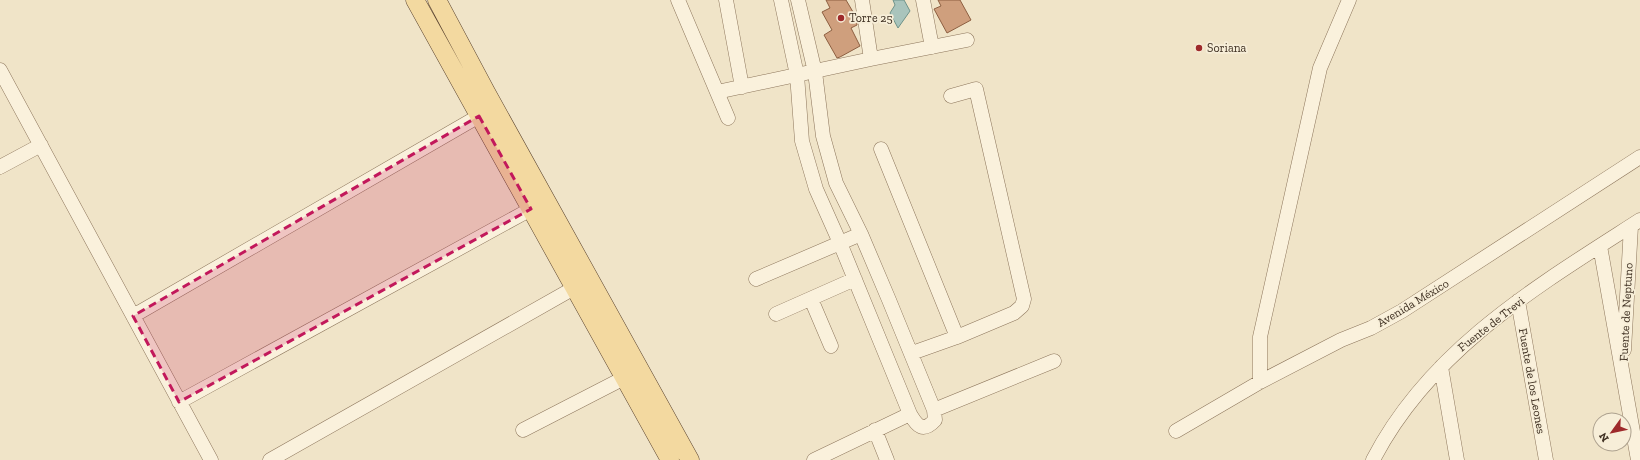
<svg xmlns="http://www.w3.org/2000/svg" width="1640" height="460" font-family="'Zilla Slab',serif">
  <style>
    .water { fill: #a9c4bc; stroke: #6f938a }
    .building { fill: #cf9f7d; stroke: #8d5f41 }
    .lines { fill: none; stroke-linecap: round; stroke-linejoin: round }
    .minor-casing { stroke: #8d765c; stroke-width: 15 }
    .major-casing { stroke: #5b4430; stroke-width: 19 }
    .minor { stroke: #faf1dc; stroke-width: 14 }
    .major { stroke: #f3d9a0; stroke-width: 18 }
    .marked { fill: #c2185b; fill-opacity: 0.2; stroke: #c2185b; stroke-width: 3; stroke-dasharray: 8 5; stroke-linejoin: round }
    .poi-dot { fill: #9e2a2b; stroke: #f7eed8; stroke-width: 1.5 }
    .labels { text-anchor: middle; stroke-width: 3.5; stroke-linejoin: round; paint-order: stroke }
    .poi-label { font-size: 12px; fill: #3d2e20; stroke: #f7eed8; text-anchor: start }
    .street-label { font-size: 12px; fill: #3d2e20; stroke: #f7eed8 }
  </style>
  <rect width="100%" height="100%" fill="#f0e4c8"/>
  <path class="water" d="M893 0H904L910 11 898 28 890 13 895 5Z"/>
  <path class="building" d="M826 0H846L856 17 857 25 851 28 860 46 840 57 837 58 824 35 832 30 822 12 830 8Z
    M938 0H960L971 20 947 33 934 9 941 6Z"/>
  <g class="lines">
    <g class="minor-casing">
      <path id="minor" d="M678 0 728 118
        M726 0 742 87
        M781 0 797 75 802 141 816 189 840 243 910 414C917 426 923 433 935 420L934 410 889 300 861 234 836 183 823 136 815 72 798 0
        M862 0 871 59 967 40
        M923 0 932 47
        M0 70 211 460
        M717 92 871 59
        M881 149 957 337
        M0 167 41 145
        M1600 246 1638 460
        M756 279 861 234
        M811 299 831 346
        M1518 301 1546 460
        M776 314 855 279
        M133 316 479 116
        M1624 350 1631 226
        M912 353 957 337 1014 313 1022 306 1024 299 976 89 951 96
        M1441 367 1457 460
        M1260 382V337L1320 68 1349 0
        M179 402 531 209
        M934 410 1054 361
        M523 430 624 378
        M875 430 887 460
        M1176 431 1260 382 1341 340 1371 328 1402 311 1640 157
        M270 460 574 288
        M814 460 910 414
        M1373 460C1430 349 1539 285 1640 220"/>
    </g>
    <g class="major-casing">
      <path id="major" d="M415 0 670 460
        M437 0 486 92 690 460"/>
    </g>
    <use href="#minor" class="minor"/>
    <use href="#major" class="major"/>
  </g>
  <path class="marked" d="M479 116 531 209 179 402 133 316Z"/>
  <g class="poi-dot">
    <circle cx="841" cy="18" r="4"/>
    <circle cx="1199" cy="48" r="4"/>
  </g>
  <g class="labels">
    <g class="poi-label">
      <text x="849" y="22">Torre 25</text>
      <text x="1207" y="52">Soriana</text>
    </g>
    <g class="street-label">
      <text transform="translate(1413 303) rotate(-31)" y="4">Avenida México</text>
      <text transform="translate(1626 312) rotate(-87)" y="4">Fuente de Neptuno</text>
      <text transform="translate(1491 324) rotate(-38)" y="4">Fuente de Trevi</text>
      <text transform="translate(1532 381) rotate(80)" y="4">Fuente de los Leones</text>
    </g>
  </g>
  <g transform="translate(1612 432) rotate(237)"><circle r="19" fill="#f7eed8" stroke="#ada18e"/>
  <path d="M0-3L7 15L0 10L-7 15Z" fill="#9e2a2b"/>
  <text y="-6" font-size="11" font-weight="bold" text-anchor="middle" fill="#3d2e20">N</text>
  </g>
</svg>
